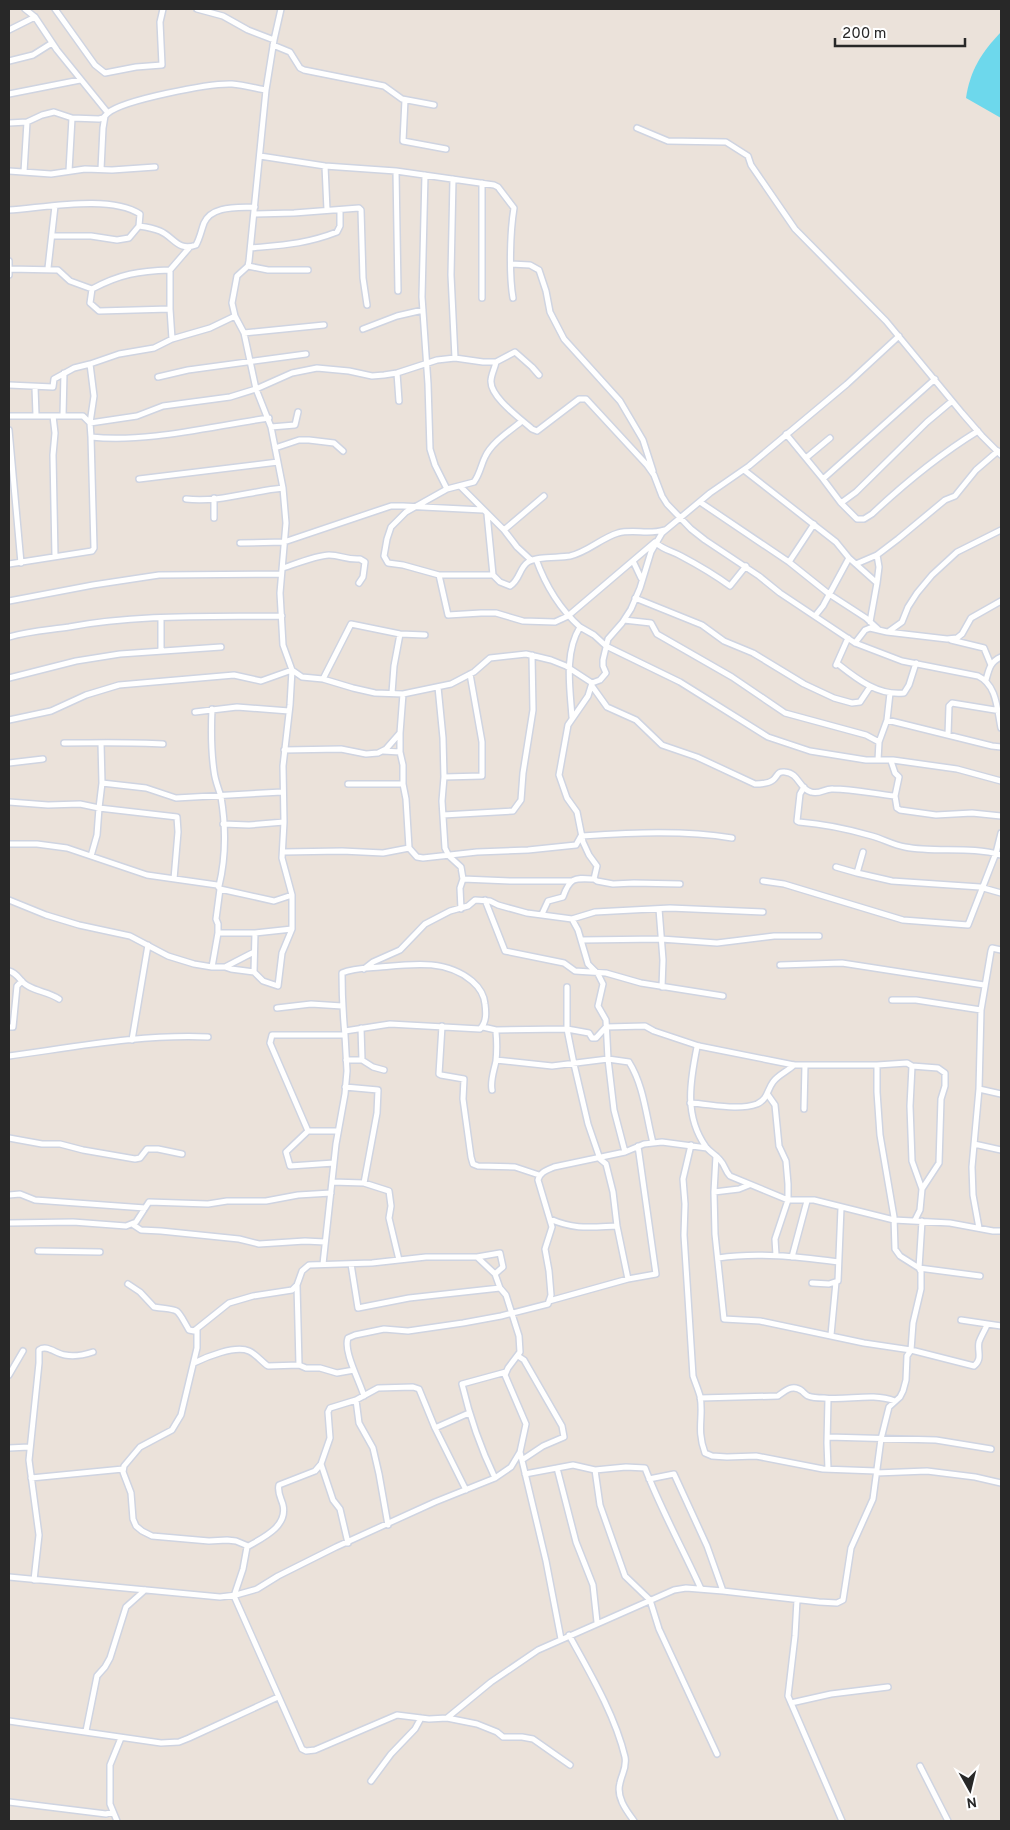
<svg xmlns="http://www.w3.org/2000/svg" width="1010" height="1830" font-family="Overpass,sans-serif">
  <style>
    .water { fill: #6dd8ec }
    .lines { fill: none; stroke-linecap: round; stroke-linejoin: round }
    .minor-casing { stroke: #cfd4e1; stroke-width: 8 }
    .minor { stroke: #fff; stroke-width: 5 }
  </style>
  <rect width="100%" height="100%" fill="#ebe2da"/>
  <path class="water" d="M1001 32V118L966 98C970 70 982 52 1001 32Z"/>
  <g class="lines">
    <g class="minor-casing">
      <path id="minor" d="M55 9 95 65 105 73 136 67 162 65 160 22 163 9
        M197 9 223 16 248 30 274 40
        M281 9 274 40 266 90 249 261 248 266 237 276 232 303 235 316 244 333 256 389 271 427 283 488 286 523 280 593 283 645 292 670 290 705 283 766 284 822 282 858 292 895V929L255 933 254 972 263 981 278 986 282 953 292 929
        M9 30 35 17
        M273 45 290 52 300 68 304 70 384 86 402 99 434 105
        M9 61 33 55 52 43
        M9 94 80 80
        M405 100 403 141 446 149
        M108 113C123 100 210 83 232 84 243 85 255 88 266 90
        M9 123 27 122 42 115 54 112 72 118 99 119 103 118 108 113 57 50 35 17 25 9
        M637 128 668 141 726 142 748 156 751 165 795 229 886 321 962 413 982 436 1001 455
        M260 156 325 166 396 171 494 185 498 187 514 208C510 232 509 275 513 298
        M325 166 327 210
        M101 169 103 128 105 116
        M9 171 51 174 85 169 112 170 155 167
        M69 171 72 118
        M396 171 398 291
        M24 172 27 122
        M425 175 422 297 428 384 430 449 435 465 447 489
        M453 179 451 275 455 358
        M482 183V298
        M9 210C43 208 110 194 140 214L139 226C146 227 153 228 160 231 174 237 178 252 196 245 200 238 201 231 204 223 212 205 238 208 255 207
        M255 214 294 213 359 208 361 210 363 278 367 305
        M53 236H91L117 240 129 238 139 226
        M251 248C283 245 306 244 337 232L340 226V210
        M9 261V275
        M511 264 530 265 539 270 546 291 550 312 564 339 620 401 643 440 653 471
        M248 266 268 270H308
        M48 268 55 206
        M9 269 58 270 70 281 92 289C120 274 139 271 170 270
        M92 289 90 303 99 311 170 309
        M363 329 397 316 423 310
        M244 333 324 325
        M172 339 170 309V270L189 248
        M496 362C495 368 491 375 491 381 490 397 521 419 532 429L537 431 579 399H586L647 465 654 475 662 496 667 504 691 529 705 540 759 576 780 593 855 643 902 661 978 676C997 685 997 709 1001 728
        M90 364 94 396 90 423 137 416 163 406 230 397 256 389 292 373 317 368 349 371 372 376 384 375 397 373 437 360 455 358 483 362H496L515 352 532 367 539 375
        M397 373 399 401
        M158 377 188 370 306 354
        M9 385 53 387 54 379 74 368 90 364 119 354 154 348 172 339 210 328 235 316
        M35 387 36 415
        M9 416H83L90 423 91 437 94 548 92 551 9 564
        M53 416 55 433 53 455 55 556
        M63 416 64 373
        M522 421C510 431 492 442 485 457 481 465 480 474 474 482L447 489 406 512 391 527 387 539 384 556 388 563 403 565 439 575H493L500 582 510 586C520 580 519 568 528 562 537 556 559 558 570 556 588 552 601 538 618 533 634 529 649 535 664 530
        M271 427 295 425 298 412
        M9 430 21 563
        M786 434 823 479 935 379
        M91 437C148 443 212 426 269 418
        M275 448 299 440H309L334 443 343 451
        M806 458 830 438
        M744 470 836 542 849 558 877 583 879 567 877 555 898 539 945 500 955 496 976 470 998 451
        M139 479 278 462
        M823 479 841 503 857 519H864L872 514C905 483 939 455 978 431
        M460 486 504 530 517 547 531 560
        M186 499C218 503 251 491 283 488
        M700 502 789 562 829 594 866 618 878 629
        M841 503 856 492 927 422 952 401
        M487 514 493 575
        M214 518V498
        M504 530 544 496
        M240 543 284 542 391 506H403L483 510
        M656 543C664 550 672 551 681 556 698 565 715 575 730 586L746 566
        M536 559C545 584 560 609 580 627 564 653 570 688 572 717
        M633 561 641 578
        M789 562 814 524
        M856 564 877 555
        M283 568C295 564 318 555 329 555 341 555 346 560 360 559L365 562 363 577 359 583
        M439 575 448 615 481 613H496L523 621 555 622 568 616 655 542
        M635 598 702 625 724 641 753 653 804 684 834 698 852 703 860 702 870 687
        M9 601 93 585 159 575 281 574
        M815 616 823 606 849 558
        M624 620 651 623 657 634 732 677 785 713 866 735 879 742
        M870 622 877 583
        M580 627 594 635 606 646 680 682 768 737 810 751 866 760H893L957 769 1001 781
        M888 632 902 622 908 607 917 593 932 575 957 552 1001 530
        M9 637C29 631 49 630 69 627 138 614 211 617 282 616
        M848 638 836 665 838 664C857 679 878 696 904 693L909 685 916 663
        M951 640 984 648 991 665
        M855 643 865 630 870 628 887 632 947 639 957 638 962 634 971 618 1001 601
        M161 650V618
        M9 678 76 661 120 654 221 647
        M323 679 351 624 400 634 425 635
        M986 680C989 669 990 662 1001 657
        M592 686 607 707 636 720 662 745 697 757 755 784C761 784 768 784 773 780 778 776 777 771 785 772 799 773 799 789 811 792 820 795 825 788 833 789 854 789 874 794 895 796L899 777 895 773 891 761
        M438 687 443 738 444 777 442 801 445 848 449 856 461 867 463 879 460 888 461 909
        M392 693 394 666 400 634
        M212 709C211 730 211 750 214 771 215 781 219 789 221 797 226 827 226 857 219 886
        M195 712 237 707 289 711
        M9 720 51 711 86 695 119 685 234 675 261 681 292 670 302 677 323 679 353 688 375 693 403 694 451 684 474 672 490 658 526 654 551 660 566 666 592 683
        M887 720 992 746 1001 747
        M400 733V752L403 765V784L406 799 409 848 417 857 423 858 477 852 528 850 576 845 581 836C632 833 682 830 732 838
        M948 735 949 706 952 703 1001 711
        M64 743C97 743 130 742 163 744
        M101 743 102 783 99 808 177 817 178 832 174 879
        M284 750 341 749 366 754 378 753 386 749 400 733 403 694
        M383 751 400 752
        M878 760 879 742 887 720 890 693
        M9 763 43 759
        M444 777 482 776V742L470 674
        M102 783 146 788 176 798 282 792
        M348 784H403
        M804 787 800 794 797 821 799 822C824 824 848 829 872 836 883 839 893 845 905 847 936 853 970 846 1001 855
        M895 796 897 808 900 810 936 815 972 813 1001 816
        M9 802 48 805 80 804 99 808 97 835 91 856
        M443 815 513 811 521 800 523 773 533 710 532 655
        M223 824 249 825 284 822
        M9 844H37L67 848 147 875 217 885 220 889 216 919 218 924V933H255
        M283 852 342 851 383 853 409 848
        M863 852 857 873 892 881 980 887 1001 893
        M836 867 857 873
        M463 879 510 881H571
        M763 881 784 884 903 920 968 925 996 853 1001 833
        M680 884 634 883 613 884 597 881 594 879 597 866 589 855 583 842 577 812 567 798 559 775 568 725 588 696 592 683 600 680 606 673 603 666V660L608 639 622 623 631 609 640 588 651 552 662 533 710 493 749 466 847 384 899 336
        M220 889 274 901 292 895
        M9 900 46 915 79 925 130 936 168 956 194 964 212 967H225L254 952
        M485 900 505 951 564 963 575 971 606 973 641 983 723 996
        M659 909 663 960 662 987
        M542 914 548 901 563 897C570 877 574 878 594 879
        M572 919 595 912 670 908 763 912
        M581 940 661 939 717 943 774 936H819
        M780 965 842 963 984 985
        M212 967 218 933
        M225 967 231 969 254 972
        M364 969 373 962 400 950 425 924 450 911 468 906 475 900 490 901 498 905 527 913 572 919 578 930 588 964 598 974 603 984 598 1006 606 1020 608 1059 614 1110 625 1152
        M9 971C18 973 20 982 28 986 38 992 49 992 59 999
        M567 987V1029L574 1064 588 1124 600 1159 606 1164 613 1192 617 1226 628 1279
        M892 1000H916L981 1010
        M277 1008 311 1004 342 1006
        M442 1026 439 1074 441 1075 464 1079 463 1099 471 1157 473 1164 478 1166 515 1167 539 1175
        M9 1027H13L17 986 22 981
        M361 1028 362 1060
        M132 1040 148 945
        M699 1046 697 1047C690 1082 684 1116 706 1147 710 1152 716 1155 720 1160 725 1165 725 1171 730 1176L788 1200H814L894 1220 950 1223 993 1231H1001
        M9 1056C75 1047 142 1034 208 1037
        M346 1060H362L373 1067 384 1070
        M496 1060 552 1066 608 1059 629 1062C644 1086 646 1116 653 1143
        M877 1065 907 1063 912 1066 910 1106 912 1161 922 1189 920 1210 915 1220
        M912 1066 938 1068 945 1073V1086L941 1099 939 1163 922 1189
        M345 1087 378 1090 377 1113 364 1183
        M979 1089 1001 1094
        M492 1090C490 1081 494 1071 496 1061 497 1051 497 1042 496 1032
        M768 1095 775 1105 779 1146 786 1161 788 1184V1200L775 1239 776 1255
        M690 1103C711 1104 737 1111 757 1104 768 1099 767 1090 773 1082 778 1075 788 1071 794 1065
        M804 1109 805 1065
        M308 1131 270 1043 272 1035H345
        M9 1138 42 1144H60L83 1150 135 1159 140 1158 147 1149H158L182 1154
        M974 1144 1001 1150
        M691 1145 683 1179 685 1204 684 1235 693 1376C695 1382 698 1389 700 1396 704 1416 696 1429 705 1453L712 1456 727 1457 756 1456 823 1469 876 1471
        M716 1156 714 1192 715 1234 724 1319 760 1321 864 1343 911 1350 974 1366C983 1359 977 1351 979 1342 981 1336 985 1330 987 1325
        M334 1163 290 1166 286 1152 308 1131H338
        M332 1182 364 1183 389 1191 391 1206 389 1218 399 1260
        M714 1192 739 1189 749 1185
        M9 1195 20 1194 35 1200 145 1208
        M550 1219C575 1230 591 1227 617 1226
        M922 1221 919 1268 980 1276
        M9 1223 73 1222 126 1226 136 1222 149 1202 208 1204 227 1201H266L298 1195 331 1193
        M132 1224 141 1230 161 1231 239 1239 259 1244 305 1241 325 1242
        M979 1228 973 1195 972 1167 979 1089 981 1010 991 951 992 948 1001 950
        M38 1251 100 1252
        M477 1257 500 1253 503 1267 495 1274
        M792 1257 807 1201
        M718 1258C759 1252 798 1257 838 1262
        M323 1264 336 1144 345 1094 347 1071 345 1035C343 1014 342 994 342 973 353 968 368 968 380 967 412 964 446 959 472 981 479 987 484 994 485 1004 486 1012 487 1022 480 1029L390 1024 345 1031
        M351 1264 358 1308 409 1298 500 1288
        M812 1283 829 1284 838 1281 841 1208
        M297 1285 299 1365
        M549 1301 628 1279 656 1274 638 1146
        M961 1320 1001 1326
        M197 1330V1348L181 1415 172 1430 140 1447 124 1466 123 1472 131 1493 133 1519 136 1526 142 1531 152 1536 209 1541 227 1540 236 1541 248 1546
        M831 1335 836 1282
        M518 1356 524 1360 562 1426 564 1437 543 1446 522 1460
        M194 1363C206 1357 235 1345 249 1351 256 1354 262 1362 268 1366L299 1365 306 1368H320L337 1373 354 1370
        M9 1375 23 1351
        M364 1396C360 1382 343 1351 348 1338L355 1335 384 1329 408 1331 463 1323 501 1316 548 1304 551 1295 549 1271 545 1249 552 1227 538 1180C540 1172 547 1170 554 1167L625 1152 644 1144 662 1142 707 1148
        M700 1398 778 1396C786 1390 793 1384 802 1391 804 1393 806 1395 808 1396 813 1398 819 1398 824 1398 848 1401 871 1392 895 1401
        M828 1399 827 1443 828 1469
        M356 1400 359 1423 373 1448 379 1474 388 1525
        M435 1428 469 1413
        M828 1437 936 1440 991 1449
        M9 1448 29 1447
        M520 1452 546 1561 561 1639
        M321 1464 333 1500 340 1509 348 1543
        M557 1468 576 1542 593 1585 597 1622
        M595 1470 600 1505 625 1576 650 1600 659 1629 717 1754
        M876 1473 927 1471 975 1477 1001 1483
        M525 1474 573 1465 595 1470 626 1467 645 1468C661 1510 683 1549 701 1589
        M31 1478 123 1469
        M495 1478C480 1447 470 1418 462 1384L506 1372
        M649 1479 674 1474 707 1546 723 1591
        M466 1490 435 1428 419 1389 413 1387 378 1388 356 1400 330 1408 328 1412 330 1438 321 1464 315 1471 279 1485C277 1492 281 1498 283 1505 288 1527 262 1538 247 1547L243 1569 234 1596 302 1749 306 1751 315 1750 397 1715 429 1719 447 1718 491 1682 538 1650 674 1590 686 1588 723 1591 819 1602 837 1603 843 1600 851 1548 873 1499 881 1439 889 1407 900 1397 903 1391 906 1380 907 1356 911 1350 913 1323 921 1289V1272L919 1268 900 1256 895 1249 894 1217 880 1135 877 1092V1065H794L699 1046 654 1031 645 1026 606 1027 596 1038H592L589 1033 567 1029 496 1030 483 1027
        M9 1577 220 1597 236 1595 257 1589 278 1576 336 1547 435 1502 495 1478 511 1467 520 1452 526 1424 505 1375 508 1368 520 1352 519 1336 506 1295 500 1288 495 1274 477 1257H426L372 1263 309 1265 302 1271 297 1285 292 1290 253 1296 229 1303 194 1331 189 1330C175 1306 181 1311 154 1307L140 1292 128 1284
        M34 1580 39 1535 29 1460 39 1363V1350C47 1344 56 1354 65 1355 75 1357 84 1355 93 1352
        M797 1600 795 1636 788 1696 842 1821
        M569 1635C590 1673 615 1715 625 1757 627 1768 622 1773 620 1783 616 1797 626 1810 634 1821
        M791 1703 831 1694 888 1687
        M447 1718 477 1724 497 1732 503 1737H522L533 1739 570 1765
        M9 1721 161 1743 179 1742 189 1738 278 1697
        M86 1731 97 1676 105 1667 110 1658 126 1607 145 1590
        M920 1766 948 1821
        M371 1781 391 1754 415 1729 421 1718
        M9 1802 106 1814 113 1812
        M117 1821 110 1804V1765L121 1738"/>
    </g>
    <use href="#minor" class="minor"/>
  </g>
  <rect width="1010" height="1830" fill="none" stroke="#282828" stroke-width="20"/>
  <g transform="translate(970 1790) rotate(172)" stroke="#ffffff" stroke-width="4" paint-order="stroke">
  <path d="M0-4L9 19L0 12L-9 19Z" fill="#282828"/>
  <text y="-8" font-size="14" font-weight="bold" text-anchor="middle" fill="#282828">N</text>
  </g>
  <path d="M835 38v8h130v-8" fill="none" stroke="#282828" stroke-width="2.5"/>
  <text x="842" y="38" font-size="15" fill="#282828" stroke="#ffffff" stroke-width="4" paint-order="stroke">200 m</text>
</svg>
